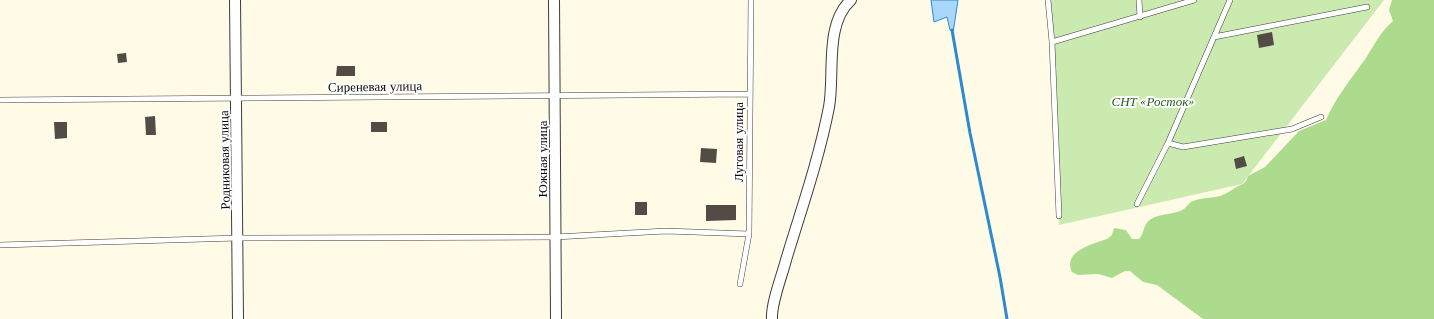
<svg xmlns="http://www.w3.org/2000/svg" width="1434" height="319" font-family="'Libre Baskerville',serif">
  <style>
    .green { fill: #cbeab0 }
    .forest { fill: #addb8e }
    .water { fill: #a9d7f9; stroke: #2d89d2 }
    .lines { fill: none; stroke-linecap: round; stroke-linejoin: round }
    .stream { stroke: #2d89d2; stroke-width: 3 }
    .building { fill: #534b46 }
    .lane-casing { stroke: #3d3d3d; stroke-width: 6 }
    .street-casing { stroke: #3d3d3d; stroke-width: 12 }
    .lane { stroke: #fff; stroke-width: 5 }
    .street { stroke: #fff; stroke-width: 10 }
    .labels { text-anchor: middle; stroke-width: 4; stroke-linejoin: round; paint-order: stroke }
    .street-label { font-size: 13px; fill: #0a0a0a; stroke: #fff }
    .park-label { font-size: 13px; font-style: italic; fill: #256319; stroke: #fff }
  </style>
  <rect width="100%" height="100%" fill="#fffbe7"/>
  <path class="green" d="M1047 0H1384L1242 184 1059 225Z"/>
  <path class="forest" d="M1392 0H1434V319H1203L1157 285 1143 282 1130 271H1125L1112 278 1098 274 1078 275 1072 272C1062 251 1093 244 1107 239L1112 235 1114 228 1126 230 1132 239H1139C1145 233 1142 225 1151 219 1161 213 1174 215 1184 209 1187 207 1189 202 1193 201 1210 195 1217 201 1233 189 1240 184 1245 186 1248 176L1265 167 1299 131 1326 120C1336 97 1351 79 1366 58 1374 45 1381 31 1393 21L1389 10Z"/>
  <path class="water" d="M931 0H958L953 33 950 30 947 17 934 22Z"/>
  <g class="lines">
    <path class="stream" d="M952 30 970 133 1000 277 1007 319"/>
  </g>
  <path class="building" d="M1272 32 1274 45 1259 48 1257 35Z
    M126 53 127 62 118 63 117 54Z
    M337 66H355V76H336Z
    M155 116 156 135H146L145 117Z
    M54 122H67V138L55 139Z
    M371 122H387V132H371Z
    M701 148 717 149 716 163 700 162Z
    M1244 156 1247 166 1236 169 1234 159Z
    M635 202H647V215H635Z
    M706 205H736V220L706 221Z"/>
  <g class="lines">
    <g class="lane-casing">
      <path id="lane" d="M1048 0 1052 42 1059 216
        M1139 0 1140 17
        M1230 0 1168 143 1183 147 1292 129 1321 117
        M1214 37 1367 7
        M1052 42 1194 0
        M0 100 750 94
        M1137 204 1168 143
        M0 245 238 238 555 237 666 231 749 234
        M740 284 749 234 751 0"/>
    </g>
    <g class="street-casing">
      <path id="street" d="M235 0 238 319
        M554 0 556 319
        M772 319C771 303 782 276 786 260 801 210 819 159 829 107 835 75 824 24 851 0"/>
    </g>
    <use href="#lane" class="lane"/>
    <use href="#street" class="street"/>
  </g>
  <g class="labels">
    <g class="street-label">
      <text transform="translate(375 86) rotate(-1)" y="5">Сиреневая улица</text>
      <text transform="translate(738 142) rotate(-90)" y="5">Луговая улица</text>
      <text transform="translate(542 159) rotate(-90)" y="5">Южная улица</text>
      <text transform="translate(224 160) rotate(-91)" y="5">Родниковая улица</text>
    </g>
    <g class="park-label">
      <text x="1153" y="106">СНТ «Росток»</text>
    </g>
  </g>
</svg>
